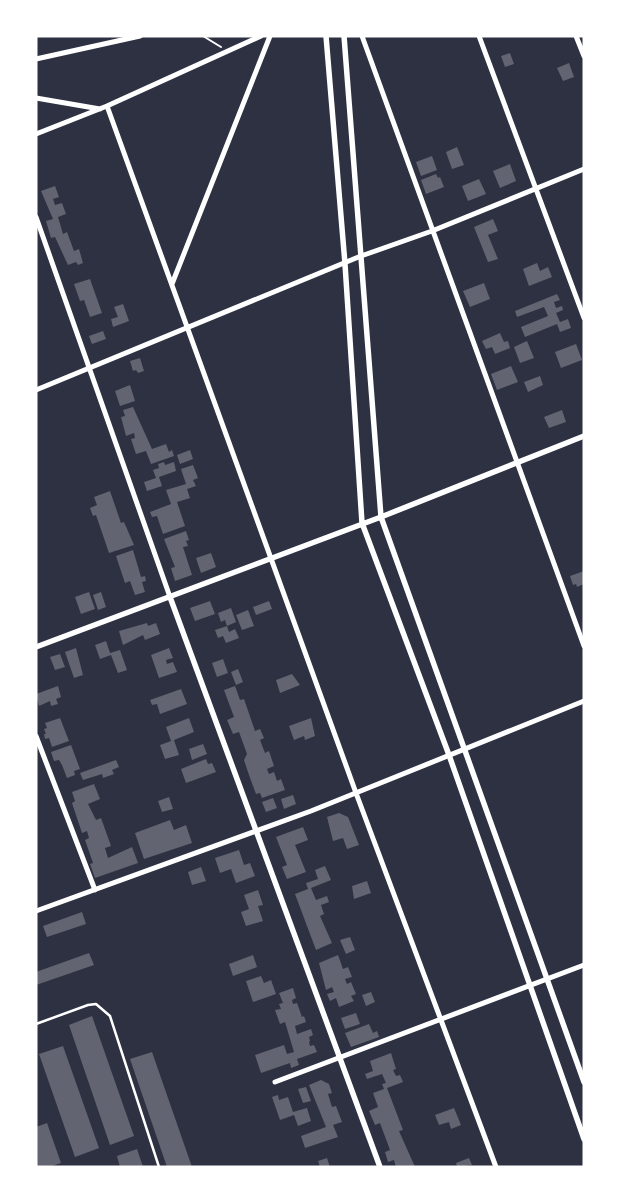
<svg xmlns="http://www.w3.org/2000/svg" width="620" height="1203" font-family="'IBM Plex Sans',sans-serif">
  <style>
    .building { fill: #626471 }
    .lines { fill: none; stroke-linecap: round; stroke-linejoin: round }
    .path { stroke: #fff; stroke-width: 2 }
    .service { stroke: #fff; stroke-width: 2.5 }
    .minor { stroke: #fff; stroke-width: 5 }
    .tertiary { stroke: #fff; stroke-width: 5.5 }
  </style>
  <rect width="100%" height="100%" fill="#2d3142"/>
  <path class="building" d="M510 53 514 64 505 67 501 56Z
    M569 63 574 77 563 81 557 68Z
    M457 147 464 165 452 169 446 152Z
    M432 156 437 170 421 176 416 162Z
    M510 164 516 181 500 188 493 171Z
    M436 174 438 178 440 177 444 187 426 194 421 180Z
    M479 179 486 194 468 201 462 186Z
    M55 186 59 197 53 199 55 205 62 203 66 214 58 217 63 234 67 232 74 251 79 249 83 263 78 265 76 262 68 265 55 237 51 238 46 221 53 219 41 191Z
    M493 219 498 231 488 235 498 259 488 262 474 227Z
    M537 263 540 271 548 267 552 277 529 286 523 269Z
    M90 279 102 313 90 317 84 300 80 301 74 284Z
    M484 283 490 299 470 307 463 291Z
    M557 294 560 300 554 302 556 308 562 306 563 310 556 313 560 322 568 319 571 328 560 332 557 324 525 337 521 327 548 316 544 307 517 317 515 311Z
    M123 304 129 321 113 327 111 319 118 317 114 307Z
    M103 331 106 339 92 344 89 336Z
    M500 333 504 342 508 341 510 348 495 354 492 347 486 349 482 341Z
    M527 341 534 358 520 363 514 347Z
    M576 344 582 360 561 368 555 352Z
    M140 358 144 371 138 373 136 370 133 371 130 361Z
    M511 366 518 382 497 390 491 374Z
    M540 376 543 385 528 392 524 382Z
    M130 385 135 401 120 406 115 391Z
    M133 407 152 449 166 444 169 452 172 450 174 456 151 464 146 451 136 454 131 439 135 438 134 433 126 436 121 417 125 416 123 410Z
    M562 410 566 422 549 428 544 417Z
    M190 450 193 459 180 464 177 455Z
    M164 462 165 465 174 462 176 471 159 477 162 486 147 491 144 482 156 478 153 470 159 468 158 464Z
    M193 465 198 478 193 480 196 486 187 489 190 498 177 502 185 526 163 534 157 516 152 517 150 512 171 504 166 490 186 484 181 469Z
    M110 491 121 523 124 522 134 545 109 553 96 515 93 516 90 508 97 505 94 497Z
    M186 531 189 540 186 541 188 546 183 547 192 575 175 581 171 568 175 567 164 539Z
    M133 550 141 577 145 576 146 581 142 582 145 592 135 595 130 581 125 583 116 556Z
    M211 553 216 567 201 573 196 558Z
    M584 571V584L577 587 576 584 573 585 570 576Z
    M89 592 95 609 81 614 75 597Z
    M101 592 106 607 98 610 93 595Z
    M210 601 215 614 195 621 190 608Z
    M269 601 272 609 256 615 253 607Z
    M231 608 236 622 227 626 225 620 221 622 218 613Z
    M248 610 254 626 242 630 236 615Z
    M147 623 148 626 156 623 160 634 145 640 143 635 123 645 119 631Z
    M227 626 229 632 235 629 239 638 226 643 223 636 218 638 215 630Z
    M106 641 110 653 120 650 127 670 118 673 111 655 100 659 95 645Z
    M76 648 83 675 74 678 65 652Z
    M169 648 173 658 166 660 167 664 173 662 177 672 159 678 151 655Z
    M60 654 65 667 55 670 50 657Z
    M223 659 228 673 217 677 212 663Z
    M238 669 243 682 236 685 231 672Z
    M292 674 300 685 280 693 276 680Z
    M58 686 61 697 56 699 58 704 51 706 50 701 39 706 36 694Z
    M235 686 240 700 244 699 255 731 260 729 264 738 260 740 265 753 269 751 274 766 267 769 269 774 274 772 277 781 281 779 285 790 262 798 260 793 256 794 249 775 244 760 247 754 239 732 233 734 227 720 234 717 224 690Z
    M181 689 187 704 160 714 157 704 152 705 150 700Z
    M60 718 69 741 52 747 49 738 45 739 44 734H46L44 729 47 728 45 723Z
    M189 718 194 732 174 740 179 755 165 759 160 745 171 741 166 727Z
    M311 718 315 736 305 740 304 736 294 740 289 726Z
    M203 744 207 754 192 760 189 749Z
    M71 745 80 769 74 771 75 775 67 778 62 765 59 760 54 761 51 752Z
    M206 759 208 764 212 763 216 772 186 783 181 769Z
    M116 760 119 767 112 770 114 774 103 778 102 774 83 780 80 773Z
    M94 784 100 799 88 804 96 820 101 818 111 846 105 848 108 858 132 847 138 863 95 878 90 864 93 863 85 840 89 838 87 831 82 833 72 803 75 801 72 792Z
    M293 795 296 804 284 809 281 799Z
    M169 797 173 809 162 812 158 801Z
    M273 798 277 808 266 812 262 802Z
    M339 813 348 817 359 845 347 849 343 838 333 841 327 817Z
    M170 820 174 830 186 825 192 843 144 859 135 833Z
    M303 827 308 840 295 845 306 872 287 879 282 867 287 865 276 837Z
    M239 850 244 865 250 863 255 876 236 883 231 869 220 873 215 858Z
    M325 866 331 880 311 888 316 900 327 896 329 902 321 905 324 914 320 916 332 943 316 950 295 894 308 889 306 883 318 879 315 870Z
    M201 867 206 881 192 885 188 872Z
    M367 881 371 893 354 899 352 886Z
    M258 890 263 905 258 906 263 921 246 926 241 912 249 909 244 895Z
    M82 912 86 924 47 937 43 926Z
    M350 937 355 950 346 954 340 940Z
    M89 953 94 965 36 985V972Z
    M253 955 257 967 233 976 229 964Z
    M338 955 343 969 348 967 352 977 345 979 347 984 351 982 356 994 351 996 354 1001 339 1007 336 998 330 1001 327 994 334 992 332 987 326 990 319 963Z
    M261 976 264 983 271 980 276 994 253 1002 246 981Z
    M293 988 296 998 292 1000 293 1004 297 1003 302 1017 304 1016 306 1022 295 1026 297 1034 311 1029 313 1035 309 1037 310 1041 309 1042 310 1046 314 1045 317 1052 297 1059 299 1065 291 1068 290 1063 261 1073 255 1055 284 1045 287 1054 294 1052 285 1022 280 1024 275 1010 281 1009 279 1004 283 1003 279 993Z
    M371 992 375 1002 366 1006 362 995Z
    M356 1013 360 1024 345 1029 341 1018Z
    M92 1016 134 1136 110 1145 69 1025Z
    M369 1024 373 1033 377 1031 379 1037 351 1047 345 1033Z
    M63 1046 99 1148 75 1157 39 1054Z
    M152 1052 192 1167H167L130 1059Z
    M391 1053 396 1069 393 1070 396 1076 400 1075 403 1082 387 1088 403 1130 399 1131 415 1167H396L394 1160 388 1162 385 1152 390 1150 380 1123 375 1125 369 1111 378 1107 373 1093 384 1089 382 1084 386 1083 382 1074 367 1079 365 1074 373 1071 370 1061Z
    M321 1080 329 1084 332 1093 328 1094 332 1107 336 1106 342 1122 333 1125 338 1137 305 1148 301 1136 326 1127 309 1085Z
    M306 1087 311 1101 303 1103 298 1089Z
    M278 1095 279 1100 288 1097 293 1112 307 1108 311 1121 298 1126 294 1115 280 1120 272 1097Z
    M454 1108 461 1125 451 1129 449 1122 439 1125 435 1115Z
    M47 1123 61 1163 49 1167H36V1127Z
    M137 1149 143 1167H120L117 1156Z
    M327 1158 330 1167H320L318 1161Z
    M469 1158 472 1165 457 1167 456 1163Z"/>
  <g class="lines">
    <path class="path" d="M203 36 221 47"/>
    <path class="service" d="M36 1024 88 1005 96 1004 110 1016 159 1167"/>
    <path class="minor" d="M362 36 584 646
      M479 36 584 318
      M576 36 584 56
      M36 59 140 36
      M36 98 100 109
      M107 106 356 793 496 1167
      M36 134 107 106 261 36
      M36 217 170 597
      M172 284 270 36
      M36 390 361 256 432 231 584 169
      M36 736 95 890
      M36 911 311 811 584 701
      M275 1082 584 965"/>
    <path class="tertiary" d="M326 36 345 264 362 523 449 755 584 1139
      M344 36 381 517 584 1082
      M170 597 380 1167
      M36 647 381 517 584 436"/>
  </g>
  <rect width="620" height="1203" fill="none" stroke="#ffffff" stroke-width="75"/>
</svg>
